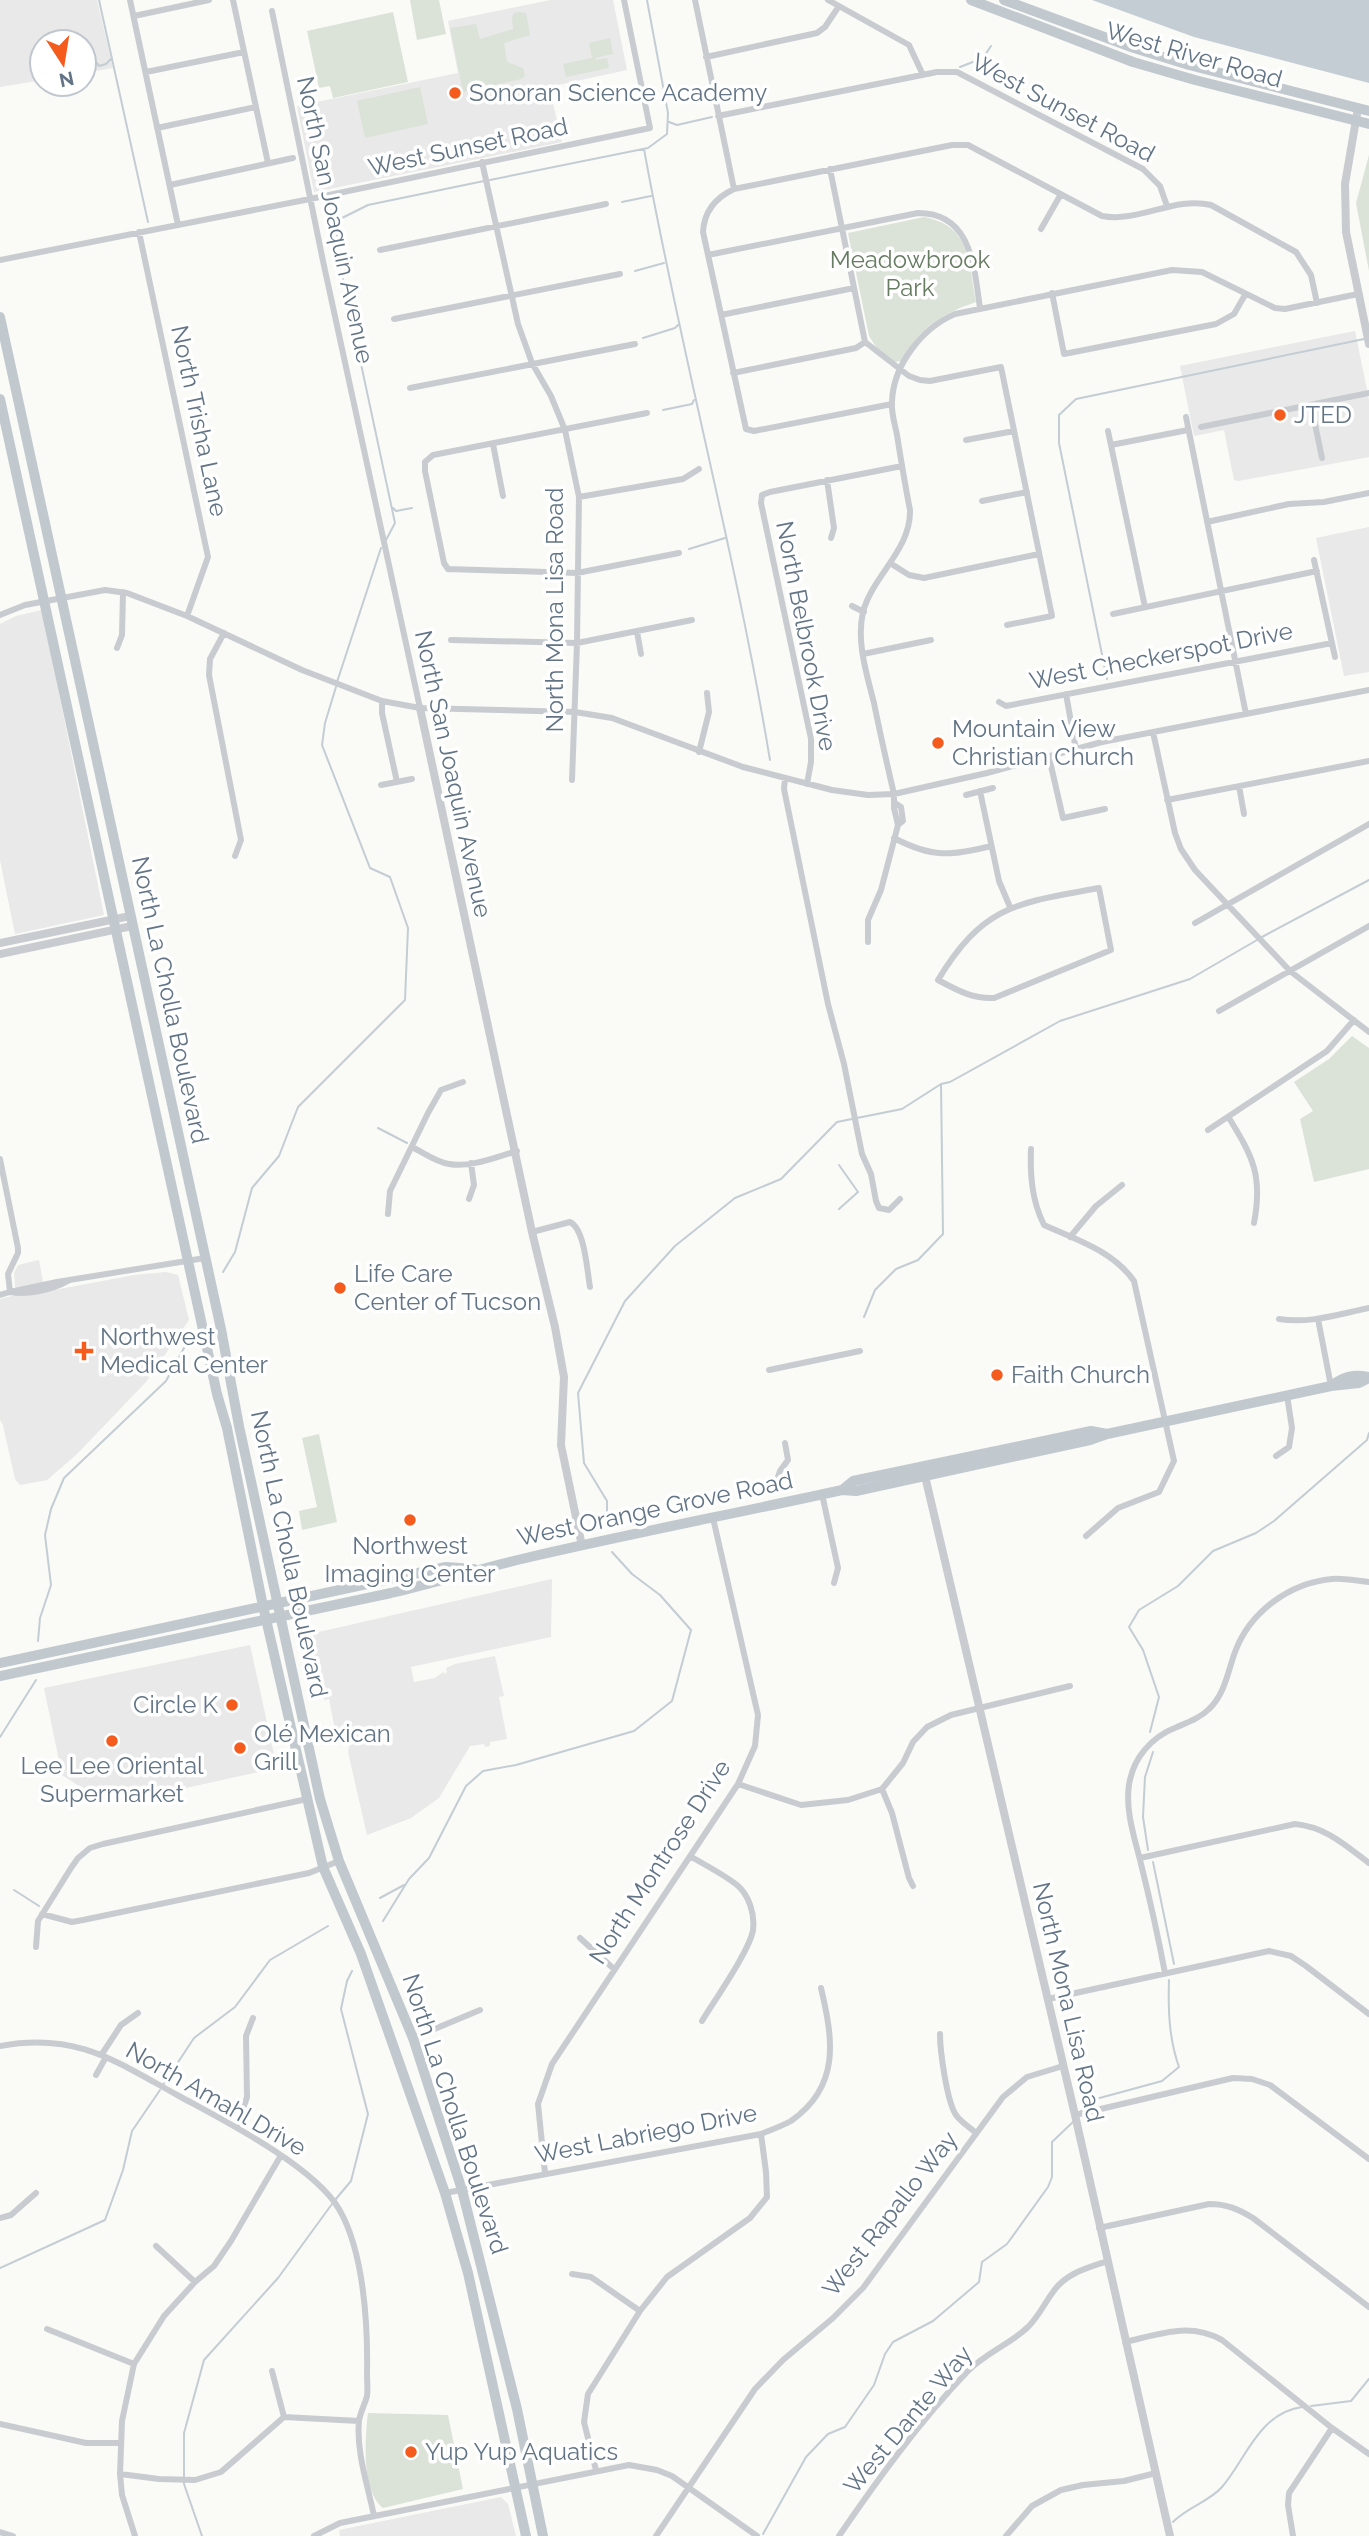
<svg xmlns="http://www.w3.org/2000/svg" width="1369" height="2536" font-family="Raleway,sans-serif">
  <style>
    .built { fill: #e8e9e8 }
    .green { fill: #dbe2d8 }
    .water { fill: #c3cdd3 }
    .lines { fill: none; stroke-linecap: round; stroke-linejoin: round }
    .stream { stroke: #c3cdd3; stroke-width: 2 }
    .minor { stroke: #c8ccd0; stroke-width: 6 }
    .tertiary { stroke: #c8ccd0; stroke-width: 8 }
    .primary { stroke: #c1c9cf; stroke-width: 10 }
    .poi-dot { fill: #f45b1d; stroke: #fff; stroke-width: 2.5 }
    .labels { text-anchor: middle; stroke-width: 7; stroke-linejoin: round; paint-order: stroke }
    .street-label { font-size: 24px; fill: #627485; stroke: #fff }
    .poi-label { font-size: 24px; fill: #627485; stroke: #fff; text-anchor: start }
    .park-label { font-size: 24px; fill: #667c61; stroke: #fff }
  </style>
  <rect width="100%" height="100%" fill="#fafaf7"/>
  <path class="built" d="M0 0H97L113 68 84 73V42H42V80L0 87Z
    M550 0H613L627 70 549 87 562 142 314 192 297 106 458 73 448 21Z
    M1355 331 1369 400V457L1238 481 1234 480 1224 430 1194 436 1180 366Z
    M1369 527V672L1344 676 1316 538Z
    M42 610 104 915 15 934 0 860V624L16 616Z
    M39 1260 43 1282 49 1291 134 1275 166 1272 178 1275 189 1320 146 1382 76 1455 47 1480 20 1485 15 1479 3 1425 0 1420V1299L16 1295 14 1273 18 1265Z
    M552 1579 551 1637 411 1667 414 1682 435 1678 443 1672 445 1674 447 1672 446 1668 455 1664 495 1656 504 1696 499 1697 507 1739 490 1742V1746L485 1747 484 1744 470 1746 439 1798 411 1818 367 1835 348 1752 351 1737 337 1740 329 1699 324 1700 310 1634Z
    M250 1645 277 1768 108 1805 62 1775 44 1688Z
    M501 2497 508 2504 516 2536H340L339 2530Z"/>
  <path class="green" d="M410 0H439L446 34 417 40Z
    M393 12 408 82 333 98 330 86 319 88 307 31Z
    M519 12 526 13 530 35 504 43 507 62 523 68 525 76 521 79 463 92 450 28 476 24 480 39 513 29 512 18 514 13Z
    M610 38 613 54 595 58 596 60 607 58 609 68 566 77 563 64 592 58 589 43Z
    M420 87 428 124 365 138 357 101Z
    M1369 155V271L1356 203Z
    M924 217C972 226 968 263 976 302 939 315 921 327 901 361L894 362 878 350 869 336 848 233Z
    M1352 1036 1369 1048V1169L1314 1182 1300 1119 1313 1111 1294 1082 1329 1059Z
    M319 1434 337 1522 302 1530 299 1511 317 1507 302 1438Z
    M368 2413 448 2415 463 2489 383 2508C361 2490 365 2439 368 2413Z"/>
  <path class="water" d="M1092 0H1369V83L1194 37Z"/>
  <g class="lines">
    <path class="stream" d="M99 0 148 222
      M97 63 99 66 106 64 112 58
      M960 67 983 58 991 46
      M669 122 677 125 712 117
      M644 149C681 354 736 555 770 760
      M490 180 648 148 667 134 668 113 647 0
      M622 202 651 196
      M635 271 664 263
      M643 338 675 328 678 325
      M663 410 692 404 694 400
      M393 508 396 511 412 508
      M386 540 395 523 336 247 338 220 368 205 484 181
      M689 549 725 538
      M1107 679 1059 443V415L1076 399 1364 339
      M337 682 381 548
      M1262 937 1369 880
      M378 1128 407 1143
      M839 1165 858 1192 839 1209
      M223 1272 235 1252 252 1188 279 1156 298 1107 405 1000 408 928 390 877 370 868 322 745 325 723 336 687
      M864 1317 875 1290 896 1269 918 1260 943 1234 941 1084
      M607 1525V1501L584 1463 578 1393 625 1301 675 1246 735 1198 781 1179 837 1122 902 1109 941 1084 950 1082 1060 1021 1190 979 1257 940
      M38 1641 40 1618 51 1585 45 1535 51 1509 64 1478 166 1381 190 1337
      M1150 1732 1159 1697 1143 1650 1129 1627 1139 1610 1178 1586 1213 1551 1256 1533 1274 1521 1367 1440 1369 1433
      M0 1737 36 1680
      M1148 1850 1143 1817 1145 1777 1153 1752
      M1153 1862 1174 1964
      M14 1890 39 1906
      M380 1898 404 1885
      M383 1921 409 1879 429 1858 466 1786 483 1771 516 1765 634 1731 672 1701 691 1630 660 1595 632 1574 612 1552
      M163 2085 194 2038 235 2007 270 1960 328 1926
      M1081 2111 1096 2099 1162 2081 1179 2067C1169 2039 1168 2010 1169 1980
      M335 2200 351 2181 368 2114 341 2009 347 1981 352 1971
      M0 2268 105 2220 123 2170 132 2131 160 2090
      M1311 2406 1351 2401 1369 2379
      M1173 2522C1187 2507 1209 2502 1222 2487 1246 2459 1259 2413 1302 2407
      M763 2534 806 2457 828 2434 845 2427 874 2385 885 2354 893 2342 933 2321 979 2282 982 2262 1007 2244 1048 2187 1052 2177V2142L1074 2121
      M202 2536 184 2484V2433L204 2360 278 2278 332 2204"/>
    <path class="minor" d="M130 0 178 225
      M233 0 268 163
      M695 0 734 189
      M828 0 909 45 923 75
      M272 11 323 261 420 708
      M134 16 209 0
      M706 57 817 33 825 27 839 6
      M146 72 244 52
      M718 116 937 72H957L1143 169 1160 186 1167 206
      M157 128 256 107
      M482 162 518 324 532 363 551 396 565 430 579 497 577 643 572 780
      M830 169 865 342 909 376 920 380 930 381 1001 367 1052 616 1007 625
      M170 185 293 158
      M1041 229 1061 194
      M139 232 208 557 187 616
      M380 250 606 204
      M708 255 918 213C972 213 974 267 980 308
      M0 260 310 199 650 128 624 0
      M1052 293 1064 354 1216 324 1234 314 1245 295
      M721 315 854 288
      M394 319 620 274
      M733 373 856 348 865 342
      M410 388 635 344
      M892 404 754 431 746 429 703 232C704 211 715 198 734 189L952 145H968L1102 216C1139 223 1174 196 1211 205L1296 252 1311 275 1317 303
      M1311 405 1322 458
      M1186 417 1246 714
      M1201 427 1369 393
      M1108 431 1145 607
      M966 440 1014 431
      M493 444 503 496
      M1111 445 1188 430
      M425 462 433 455 647 413
      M425 462V471L444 563 448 569
      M827 480 834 528 831 538
      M762 495 761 503 811 739V762L807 784
      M762 495 770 492 902 466
      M579 497 683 479 699 469
      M982 501 1027 492
      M1207 522 1289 504 1324 502 1369 493
      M1314 560 1335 657
      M890 563 909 575 924 578 1039 554
      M448 569 577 573 679 553
      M852 606 864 612
      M1113 614 1317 571
      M0 615 25 605 105 590 127 593 187 616 302 670 382 701 420 708 575 712 612 718 743 767 832 790 868 795 894 794 987 773 1102 742 1369 690
      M637 632 641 654
      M224 633 210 659 209 675 241 840 235 856
      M451 640 577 643 692 620
      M117 648 122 635 123 592
      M863 654 931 640
      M1066 694 1076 750
      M382 701V713L397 782
      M999 702 1006 706 1332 643
      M1153 732 1175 833 1181 849 1195 870 1290 971 1369 1032
      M699 752 709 712 707 693
      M1049 757 1063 818 1105 809
      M785 779 784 789 828 1004 844 1064 862 1154 871 1174 876 1201 879 1208 889 1210 900 1199
      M381 785 412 779
      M1239 786 1244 814
      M980 791 999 881 1010 907
      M966 795 993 788
      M1167 800 1369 761
      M898 825 894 808V794C887 764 880 733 874 703 867 675 856 642 863 612 873 575 911 550 910 510 905 485 901 460 897 435 895 424 891 413 892 402 893 365 922 328 955 314L1172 270 1202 272 1275 308 1285 309 1358 294
      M894 838C932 858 951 856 991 846
      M1099 888 1111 950 994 998C972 999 957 990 938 980 984 904 1018 903 1099 888Z
      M1195 923 1369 824
      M868 942V920L881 890 898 825 903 821 901 807 895 803
      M1219 1011 1369 926
      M1229 1118C1253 1157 1263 1176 1254 1223
      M1208 1130 1327 1051 1354 1020
      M412 1147C424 1153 436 1162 449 1164 470 1168 496 1157 517 1151
      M1031 1149C1030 1176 1032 1201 1044 1225 1077 1240 1113 1251 1134 1281L1174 1461 1159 1492 1118 1508 1086 1536
      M0 1159 18 1248V1253L8 1274 10 1292 0 1295
      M469 1199 474 1185 471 1163
      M388 1214 390 1191 428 1113 441 1090 463 1082
      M532 1232 570 1222C585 1229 587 1271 590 1287
      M1070 1237 1096 1206 1122 1185
      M68 1281C52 1290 28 1295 10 1292L57 1282 205 1258
      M1279 1319C1310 1324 1339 1314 1369 1308
      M1318 1319 1331 1386
      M769 1370 860 1351
      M1276 1456 1289 1447 1292 1428 1287 1395
      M778 1477 780 1471 788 1460 785 1443
      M822 1494 838 1568 834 1583
      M738 1784 801 1805 848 1800 882 1789 903 1763 913 1742 927 1727 951 1715 1070 1686
      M882 1789 892 1813 909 1878 913 1886
      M690 1856C705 1865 723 1874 737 1885 749 1895 755 1914 753 1930 750 1950 714 2001 702 2021
      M1140 1858 1295 1824C1326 1827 1345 1845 1369 1863
      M42 1914 72 1922 83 1920 309 1873 339 1861
      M580 1938 614 1969
      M36 1947 38 1921 71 1868 78 1858 90 1848 103 1844 307 1799
      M1165 1973C1158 1936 1150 1900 1141 1864 1135 1839 1125 1811 1129 1785 1133 1758 1151 1737 1177 1727 1189 1722 1200 1718 1209 1709 1225 1694 1228 1671 1235 1652 1250 1612 1289 1583 1332 1579 1344 1578 1357 1581 1369 1582
      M1048 1999 1269 1951 1291 1956 1306 1966 1369 2014
      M940 2034C940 2051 947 2102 956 2115 961 2122 969 2127 976 2133
      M413 2038 480 2010
      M0 2046C77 2032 115 2061 179 2096 223 2120 314 2166 339 2209 364 2252 368 2325 367 2375 367 2382 368 2389 367 2396 365 2404 360 2413 359 2421 356 2452 368 2486 374 2516
      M102 2054 121 2025 138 2013
      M96 2075 106 2057
      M1075 2115 1233 2078 1252 2079 1270 2085 1369 2159
      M237 2128 247 2097 246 2036 253 2018
      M545 2173 538 2104 552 2064 738 1784 755 1746 758 1715 713 1518
      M445 2193 761 2134C771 2130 782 2126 791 2121 841 2086 833 2039 821 1988
      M0 2218 11 2215 36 2193
      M1099 2228 1209 2204C1227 2204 1238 2209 1253 2218L1369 2307
      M156 2246 195 2282
      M572 2274 591 2277 640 2311
      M47 2329 134 2364
      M1125 2342C1160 2334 1189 2322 1222 2340L1332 2428 1369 2454
      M272 2371 284 2417
      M0 2424 86 2443H120
      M596 2470 584 2422 588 2394 640 2311 667 2277 750 2218 767 2197 766 2172 761 2134
      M120 2474 159 2479 195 2480 221 2472 284 2417 359 2421
      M0 2532 13 2536
      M135 2536 122 2495 120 2474 122 2421 134 2364 164 2316 195 2282 214 2266 231 2241 280 2157
      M314 2536 340 2523 629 2465 657 2470 672 2476 757 2536
      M656 2536 755 2389 783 2360 833 2318 863 2288 1003 2097 1027 2077 1063 2066
      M839 2536C878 2479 920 2421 968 2371 986 2353 1010 2344 1028 2327 1039 2316 1044 2304 1053 2292 1066 2273 1087 2268 1108 2261
      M1006 2536 1032 2506 1061 2490 1083 2485 1124 2481 1156 2473
      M1293 2536 1288 2505 1289 2493 1332 2428"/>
    <path class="tertiary" d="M1358 108 1345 184 1346 232 1369 344
      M420 708 532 1232 555 1327 564 1377 561 1445 582 1546
      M0 943 130 916
      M0 954 132 926
      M925 1476 1075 2115 1170 2536"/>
    <path class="primary" d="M971 0 1133 62 1195 80 1369 124
      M1004 0 1134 48 1189 65 1369 111
      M0 317 221 1329 239 1426 320 1799 339 1861 413 2038 462 2190 517 2409 543 2536
      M0 399 217 1394 227 1428 263 1606 323 1867 361 1954 445 2193 468 2273 526 2536
      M1331 1386C1344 1376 1354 1374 1369 1377
      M842 1490 853 1481 1091 1431 1107 1434
      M0 1663 446 1567 474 1569
      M0 1676 391 1593C437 1582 483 1568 530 1557 633 1533 738 1513 842 1490L856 1491 1090 1440 1107 1434 1331 1386 1359 1383 1369 1378"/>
  </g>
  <g class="poi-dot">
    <circle cx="455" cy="93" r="7"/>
    <circle cx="1280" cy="415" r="7"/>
    <circle cx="938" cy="743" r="7"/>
    <circle cx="340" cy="1288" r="7"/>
    <path d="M80.5 1340.5h7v7h7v7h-7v7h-7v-7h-7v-7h7z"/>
    <circle cx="997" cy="1375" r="7"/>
    <circle cx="410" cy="1520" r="7"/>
    <circle cx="232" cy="1705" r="7"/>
    <circle cx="112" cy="1741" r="7"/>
    <circle cx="240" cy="1748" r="7"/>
    <circle cx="411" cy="2452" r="7"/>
  </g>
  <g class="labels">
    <g class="street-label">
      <text transform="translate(1194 55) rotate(16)" y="8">West River Road</text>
      <text transform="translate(1063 108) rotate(28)" y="8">West Sunset Road</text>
      <text transform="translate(468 147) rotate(-12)" y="8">West Sunset Road</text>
      <text transform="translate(335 220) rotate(78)" y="8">North San Joaquin Avenue</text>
      <text transform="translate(199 421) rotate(78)" y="8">North Trisha Lane</text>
      <text transform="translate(555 610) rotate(-90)" y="8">North Mona Lisa Road</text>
      <text transform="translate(806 636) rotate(79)" y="8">North Belbrook Drive</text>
      <text transform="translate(1161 656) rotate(-11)" y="8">West Checkerspot Drive</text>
      <text transform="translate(453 774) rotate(78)" y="8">North San Joaquin Avenue</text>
      <text transform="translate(170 1000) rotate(78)" y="8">North La Cholla Boulevard</text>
      <text transform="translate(655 1509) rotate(-12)" y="8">West Orange Grove Road</text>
      <text transform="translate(289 1554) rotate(78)" y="8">North La Cholla Boulevard</text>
      <text transform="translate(660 1862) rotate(-57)" y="8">North Montrose Drive</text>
      <text transform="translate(1068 2002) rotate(77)" y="8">North Mona Lisa Road</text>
      <text transform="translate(216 2099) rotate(30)" y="8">North Amahl Drive</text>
      <text transform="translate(455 2114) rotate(72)" y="8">North La Cholla Boulevard</text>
      <text transform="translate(646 2134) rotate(-11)" y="8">West Labriego Drive</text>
      <text transform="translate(890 2214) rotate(-52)" y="8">West Rapallo Way</text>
      <text transform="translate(908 2420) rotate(-50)" y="8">West Dante Way</text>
    </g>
    <g class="poi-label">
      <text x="469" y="101">Sonoran Science Academy</text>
      <text x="1294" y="423">JTED</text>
      <text x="952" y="737">Mountain View<tspan x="952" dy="28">Christian Church</tspan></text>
      <text x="354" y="1282">Life Care<tspan x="354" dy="28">Center of Tucson</tspan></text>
      <text x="100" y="1345">Northwest<tspan x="100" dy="28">Medical Center</tspan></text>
      <text x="1011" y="1383">Faith Church</text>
      <text x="410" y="1554" text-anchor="middle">Northwest<tspan x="410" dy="28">Imaging Center</tspan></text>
      <text x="218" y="1713" text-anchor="end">Circle K</text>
      <text x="254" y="1742">Olé Mexican<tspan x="254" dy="28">Grill</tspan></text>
      <text x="112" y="1774" text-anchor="middle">Lee Lee Oriental<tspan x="112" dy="28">Supermarket</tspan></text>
      <text x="425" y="2460">Yup Yup Aquatics</text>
    </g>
    <g class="park-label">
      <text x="910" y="268">Meadowbrook<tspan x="910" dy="28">Park</tspan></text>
    </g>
  </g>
  <g transform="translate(63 63) rotate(168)"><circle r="33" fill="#ffffff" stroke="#c0c7ce" stroke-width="2"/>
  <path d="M0-5L12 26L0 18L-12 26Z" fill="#f45b1d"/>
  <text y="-10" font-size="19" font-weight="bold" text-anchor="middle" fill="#627485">N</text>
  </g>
</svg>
